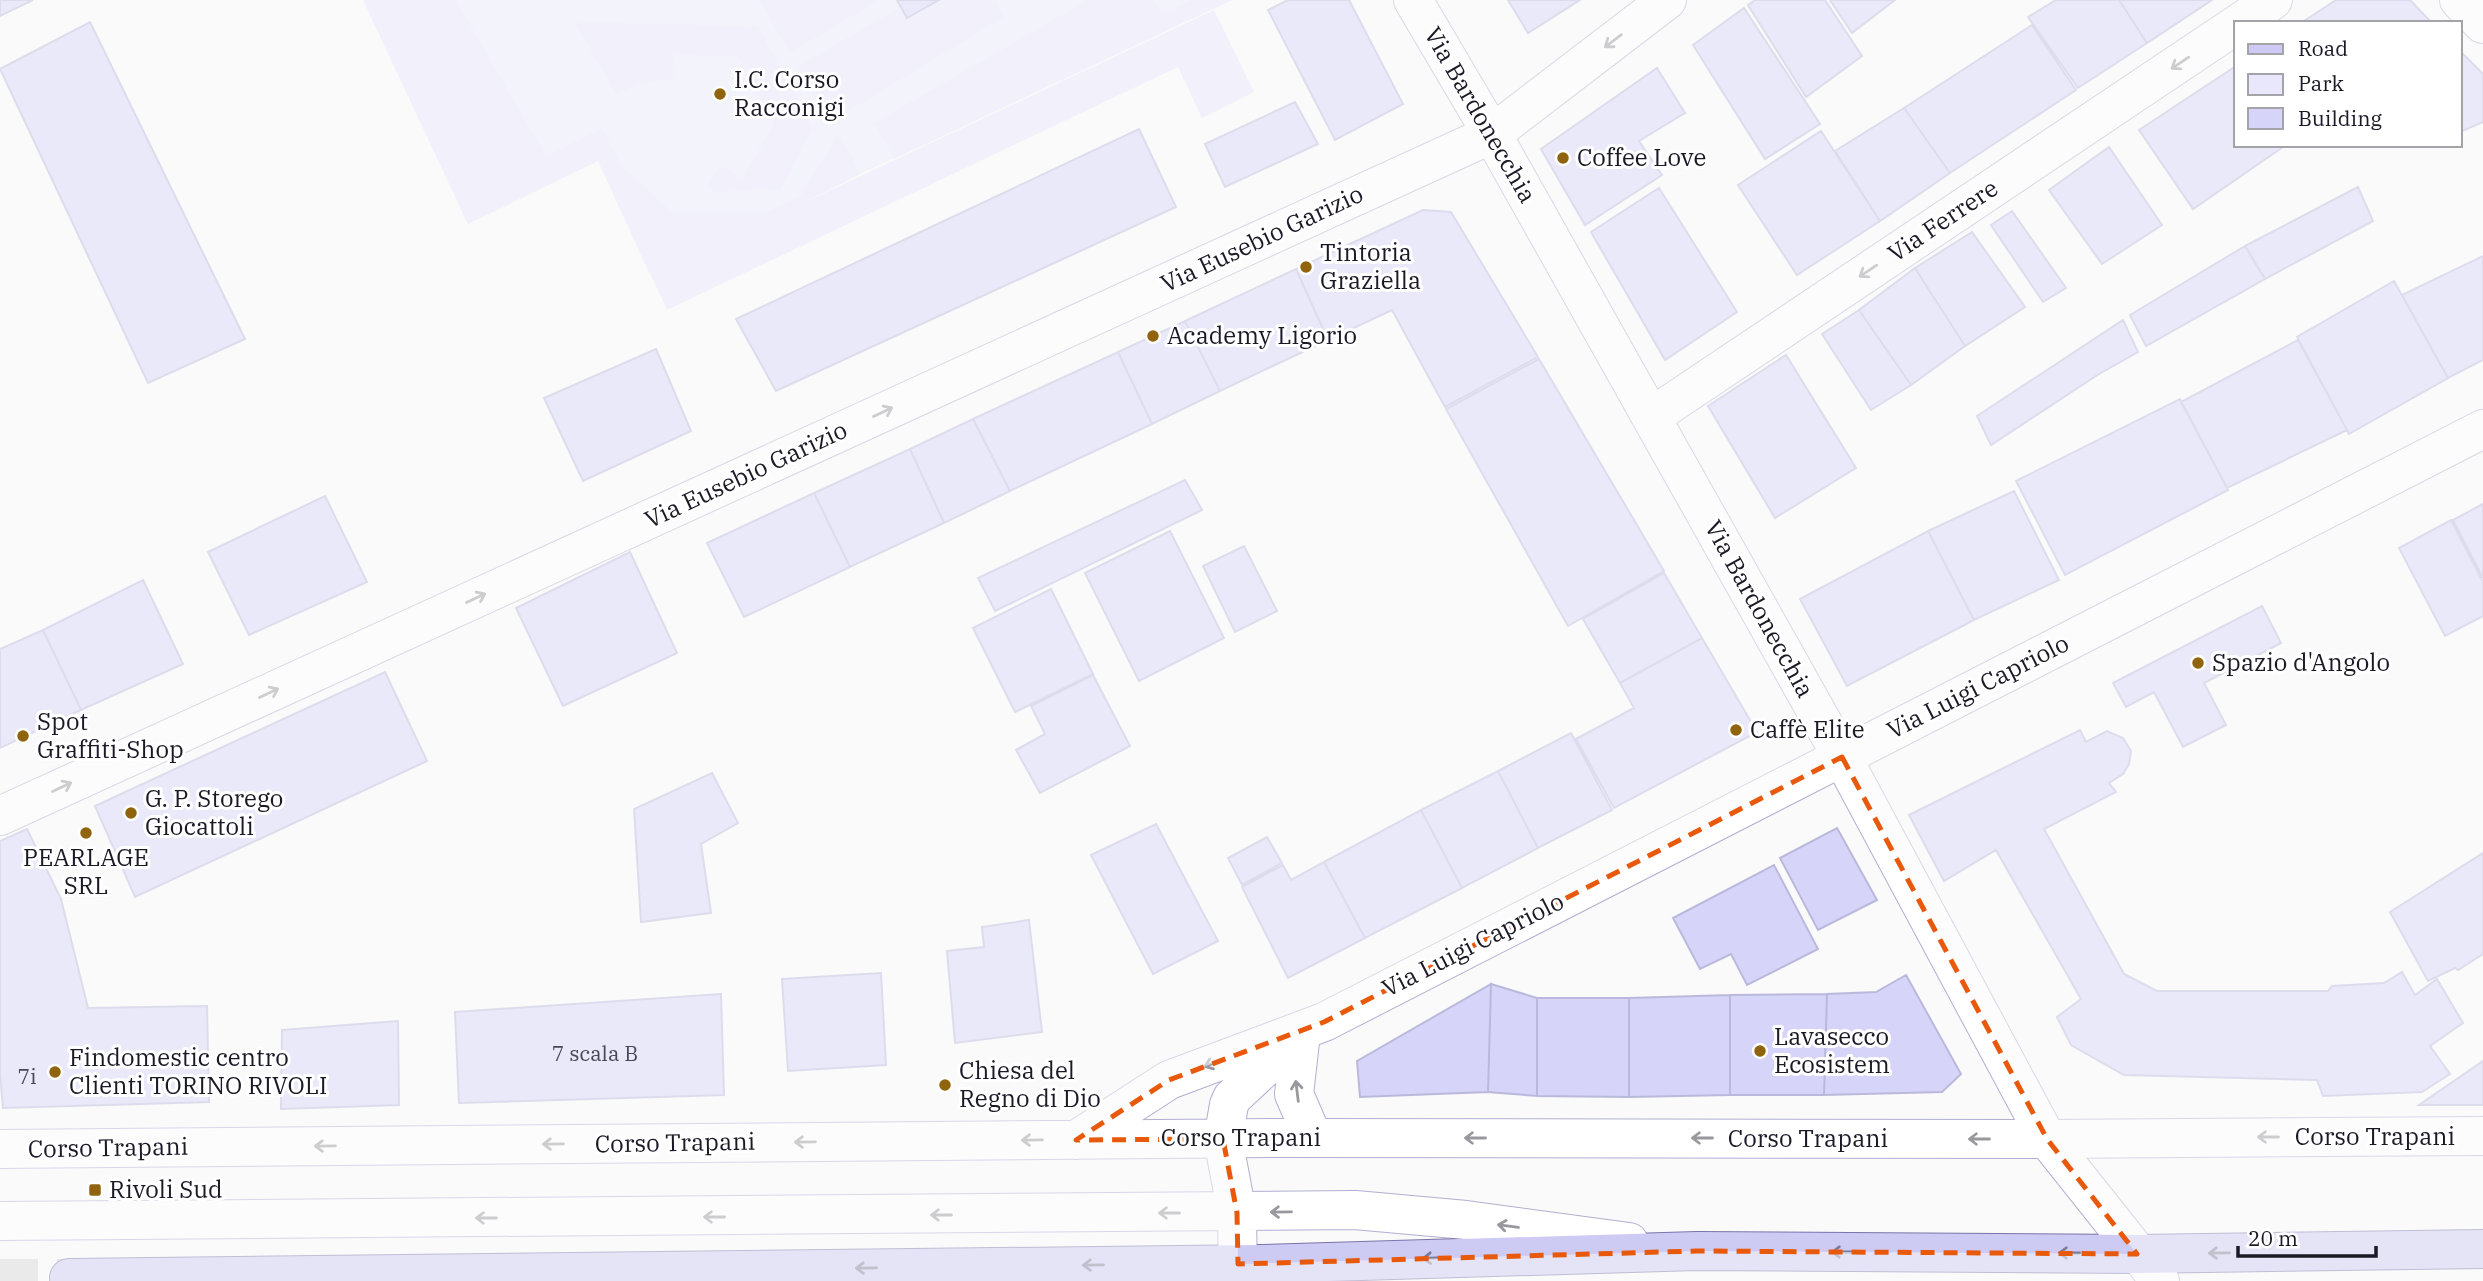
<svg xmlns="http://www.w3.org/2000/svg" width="2483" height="1281" font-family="'IBM Plex Serif',serif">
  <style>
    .built { fill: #ebebfc }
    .green { fill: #e8e7fc }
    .building { fill: #d6d5f9; stroke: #bab9dc; stroke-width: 2 }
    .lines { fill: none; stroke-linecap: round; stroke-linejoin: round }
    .major-tunnel { stroke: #d8d8da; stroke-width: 38; stroke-dasharray: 38 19; stroke-linecap: butt }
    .minor-casing { stroke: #b1afd2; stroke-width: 40 }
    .major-casing { stroke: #7975a7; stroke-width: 40 }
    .minor { stroke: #fff; stroke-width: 38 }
    .major { stroke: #cdcaf4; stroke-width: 38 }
    .oneway { stroke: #98989d }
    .oneway2 { stroke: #7c7a97 }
    .marked { fill: none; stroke: #e8590c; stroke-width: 5; stroke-dasharray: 14 9; stroke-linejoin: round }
    .poi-dot { fill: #90640d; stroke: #fff; stroke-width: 2.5 }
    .labels { text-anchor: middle; stroke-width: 6; stroke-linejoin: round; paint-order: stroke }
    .number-label { font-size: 21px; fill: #49485b }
    .poi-label { font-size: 24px; fill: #1a1926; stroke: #fff; text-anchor: start }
    .street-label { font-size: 24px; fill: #1a1926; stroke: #fff }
  </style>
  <rect width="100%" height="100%" fill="#fafafa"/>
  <path class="built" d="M363 0H1232L649 273 598 161 468 224Z"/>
  <path class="green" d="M363 0H456L546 156 602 128 622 166 673 213 767 212 800 196 839 133 861 174 801 204 1214 10 1254 92 1202 118 1178 67 667 310 598 161 468 224Z
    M759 0H879L790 53Z
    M939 0H995L1004 17 829 123 797 67 900 7 907 18Z
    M1088 0H1155L1162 13 1191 0H1232L894 159 874 123Z
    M574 22 758 26 813 128 781 189 715 192 707 186 721 166 743 178 774 123 737 56 674 55 673 79 636 84 617 95Z"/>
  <path class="building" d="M0 0H33L0 16Z
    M897 0H939L907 18Z
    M1288 0H1349L1403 104 1335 140 1268 10Z
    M1508 0H1580L1528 33Z
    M1755 0H1825L1862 56 1806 97 1748 5Z
    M1830 0H1895L1852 33Z
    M2056 0H2119L2147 43 2078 88 2028 17Z
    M2119 0H2212L2147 43Z
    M2336 0H2410L2432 23H2301Z
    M1744 8 1820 124 1765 159 1693 45Z
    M90 22 245 339 148 383 0 69Z
    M2032 25 2076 90 1950 173 1904 108Z
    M2460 51 2483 74V122L2460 132Z
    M2236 66V145H2286L2193 209 2139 130Z
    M1657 68 1685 113 1639 141 1662 175 1585 225 1541 149Z
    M1295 102 1318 144 1225 187 1205 144Z
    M1904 108 1950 173 1880 221 1835 151Z
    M1139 129 1176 207 776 391 736 319Z
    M1821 131 1880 221 1797 275 1738 185Z
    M2109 147 2162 225 2102 264 2049 190Z
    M2358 187 2373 221 2265 279 2245 246Z
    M1659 188 1737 312 1665 360 1591 232Z
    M1423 210 1451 212 1538 357 1445 407 1392 310 1328 340 1296 269Z
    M2012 211 2066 288 2043 302 1991 225Z
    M1972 232 2025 307 1965 346 1915 268Z
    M2245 246 2265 279 2146 346 2130 315Z
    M2483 256V360L2448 378 2402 295Z
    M1915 268 1965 346 1911 385 1859 310Z
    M1296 269 1328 340 1220 391 1185 321Z
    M2394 281 2448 378 2349 434 2297 337Z
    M1859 310 1911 385 1871 410 1822 334Z
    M2123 320 2138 352 2099 374 1991 445 1977 416Z
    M1185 321 1220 391 1152 424 1118 352Z
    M2298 340 2347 430 2227 488 2181 402Z
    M656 349 691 431 583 481 544 398Z
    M1118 352 1152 424 1010 491 973 419Z
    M1786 355 1856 468 1775 518 1708 406Z
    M1539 359 1664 571 1568 626 1446 409Z
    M2180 399 2228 490 2065 575 2016 481Z
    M973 419 1010 491 944 523 910 449Z
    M910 449 944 523 850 567 814 493Z
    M1185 480 1202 510 995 611 978 578Z
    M2014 491 2059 580 1974 620 1928 531Z
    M814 493 850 567 744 617 707 543Z
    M325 496 367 582 249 635 208 552Z
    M2483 504V578L2453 520Z
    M2451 520 2483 582V616L2445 636 2399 548Z
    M1170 531 1224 638 1139 681 1085 573Z
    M1928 531 1974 620 1847 686 1800 599Z
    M1244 546 1277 611 1235 632 1203 566Z
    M630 552 677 653 563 706 516 608Z
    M1664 573 1702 638 1620 683 1583 619Z
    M143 580 183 664 81 710 43 630Z
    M1051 589 1093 674 1015 712 973 628Z
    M2262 606 2281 643 2204 683 2226 725 2183 747 2154 692 2126 707 2113 683Z
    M43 630 81 710 0 748V649Z
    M1702 638 1757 732 1614 808 1576 739 1634 708 1620 683Z
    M385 672 427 761 135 897 95 806Z
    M1093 675 1130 746 1040 793 1016 750 1045 734 1031 706Z
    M2080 730 2086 742 2107 731 2123 738 2131 751 2129 764 2123 774 2109 783 2116 792 2044 829 2124 974 2157 991H2328L2332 986 2384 983 2402 972 2415 995 2437 979 2463 1023 2430 1046 2450 1074 2422 1092 2323 1096 2317 1080 2124 1075 2071 1045 2057 1017 2081 999 1996 850 1944 881 1909 815Z
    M1571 733 1612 810 1538 848 1498 771Z
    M1498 771 1538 848 1462 888 1421 810Z
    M712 773 738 823 701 844 711 913 641 922 634 809Z
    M1421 810 1462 888 1365 938 1324 862Z
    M1156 824 1218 941 1153 974 1091 855Z
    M1837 828 1877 900 1818 930 1780 858Z
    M27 829 61 899 88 1008 207 1006 209 1102 3 1108 0 1074V841Z
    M1267 837 1282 863 1242 885 1228 858Z
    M2483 853V954L2458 970 2455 968 2428 981 2390 912Z
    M1324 862 1365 938 1288 978 1242 887 1283 865 1291 880Z
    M1774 865 1818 949 1747 985 1731 954 1700 969 1673 918Z
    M1029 920 1042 1032 955 1043 947 951 984 947 982 927Z
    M881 973 886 1065 788 1071 782 979Z
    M1906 975 1961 1074 1942 1092 1824 1095 1827 994 1876 992Z
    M1491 984 1537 998V1096L1488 1092Z
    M1491 984 1488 1092 1360 1097 1357 1061Z
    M721 994 724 1095 459 1103 455 1012Z
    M1827 994 1824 1095H1730V995Z
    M1730 995V1095L1629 1097V998Z
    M1537 998H1629V1097L1537 1096Z
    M398 1021 399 1105 281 1109 282 1030Z
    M2483 1061V1105H2419Z"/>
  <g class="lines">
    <path class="major-tunnel" d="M0 1278H69"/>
    <g class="minor-casing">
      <path id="minor" d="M1413 0 1492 134 1842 757 2047 1139 2160 1281
        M2459 0 2483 24
        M2239 23 2273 0
        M1651 417 2236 25
        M0 816 1492 134 1667 0
        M1300 1042 1294 1094 1313 1138
        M1076 1140 1169 1080 1324 1022 2483 429
        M0 1149 1277 1138 2047 1139 2483 1136
        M0 1221 1355 1210 1466 1220 1629 1242
        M1238 1281 1237 1213 1223 1139 1229 1105 1232 1098 1264 1068 1295 1046"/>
    </g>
    <g class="major-casing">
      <path id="major" d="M69 1278 1261 1264 1697 1251 2137 1254 2483 1249"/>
    </g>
    <use href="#minor" class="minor"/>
    <use href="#major" class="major"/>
  </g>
  <defs><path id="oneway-shaft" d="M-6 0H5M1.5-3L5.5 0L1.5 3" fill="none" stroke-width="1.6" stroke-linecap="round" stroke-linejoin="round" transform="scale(1.75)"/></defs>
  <g class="oneway">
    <use href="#oneway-shaft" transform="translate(1613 41) rotate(143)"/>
    <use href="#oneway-shaft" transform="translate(2180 63) rotate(146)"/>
    <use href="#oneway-shaft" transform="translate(1868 271) rotate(146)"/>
    <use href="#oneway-shaft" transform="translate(883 412) rotate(-25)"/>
    <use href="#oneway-shaft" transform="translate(476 598) rotate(-25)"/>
    <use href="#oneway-shaft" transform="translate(269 693) rotate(-25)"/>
    <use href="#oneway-shaft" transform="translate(62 787) rotate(-25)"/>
    <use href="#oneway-shaft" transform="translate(1214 1063) rotate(159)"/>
    <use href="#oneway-shaft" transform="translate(1297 1091) rotate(-97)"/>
    <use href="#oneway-shaft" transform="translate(2268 1137) rotate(180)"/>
    <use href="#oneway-shaft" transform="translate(1475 1138) rotate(-180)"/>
    <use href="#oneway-shaft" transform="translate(1702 1138) rotate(-180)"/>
    <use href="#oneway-shaft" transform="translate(1979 1139) rotate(-180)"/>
    <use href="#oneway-shaft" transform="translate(1032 1140) rotate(179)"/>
    <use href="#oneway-shaft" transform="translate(805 1142) rotate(179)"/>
    <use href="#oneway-shaft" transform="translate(553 1144) rotate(179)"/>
    <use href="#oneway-shaft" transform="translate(325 1146) rotate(179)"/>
    <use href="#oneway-shaft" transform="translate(1281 1212) rotate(179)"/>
    <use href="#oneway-shaft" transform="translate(1169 1213) rotate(180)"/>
    <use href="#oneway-shaft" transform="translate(941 1215) rotate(180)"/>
    <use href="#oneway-shaft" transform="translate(714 1217) rotate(180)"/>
    <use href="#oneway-shaft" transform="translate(486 1218) rotate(180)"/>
    <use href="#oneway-shaft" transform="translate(1508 1226) rotate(-172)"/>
  </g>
  <g class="oneway2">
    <use href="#oneway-shaft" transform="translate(1842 1252) rotate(-180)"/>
    <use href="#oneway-shaft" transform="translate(2069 1253) rotate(-180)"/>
    <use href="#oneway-shaft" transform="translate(2219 1253) rotate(179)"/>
    <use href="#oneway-shaft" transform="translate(1433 1258) rotate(178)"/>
    <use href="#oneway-shaft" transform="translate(1093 1265) rotate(179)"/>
    <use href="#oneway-shaft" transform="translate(866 1268) rotate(179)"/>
  </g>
  <path d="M0 0H2483V1281H0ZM1842 757 2047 1139 2137 1254 1697 1251 1238 1264 1237 1213 1223 1139 1076 1140 1169 1080 1324 1022Z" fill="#fafafa" fill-opacity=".55" fill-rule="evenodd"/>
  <path class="marked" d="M1842 757 2047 1139 2137 1254 1697 1251 1238 1264 1237 1213 1223 1139 1076 1140 1169 1080 1324 1022Z"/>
  <g class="poi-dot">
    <circle cx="720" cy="94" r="7"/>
    <circle cx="1563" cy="158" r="7"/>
    <circle cx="1306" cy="267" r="7"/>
    <circle cx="1153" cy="336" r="7"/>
    <circle cx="2198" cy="663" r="7"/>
    <circle cx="1736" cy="730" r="7"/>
    <circle cx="23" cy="736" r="7"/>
    <circle cx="131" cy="813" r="7"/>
    <circle cx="86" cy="833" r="7"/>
    <circle cx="1760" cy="1051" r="7"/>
    <circle cx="55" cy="1072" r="7"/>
    <circle cx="945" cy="1085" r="7"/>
    <rect x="88" y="1183" width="14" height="14" rx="3.5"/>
  </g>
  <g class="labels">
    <g class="number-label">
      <text x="595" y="1061">7 scala B</text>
      <text x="27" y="1084">7i</text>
    </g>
    <g class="poi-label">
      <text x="734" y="88">I.C. Corso<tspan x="734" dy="28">Racconigi</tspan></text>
      <text x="1577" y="166">Coffee Love</text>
      <text x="1320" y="261">Tintoria<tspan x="1320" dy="28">Graziella</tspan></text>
      <text x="1167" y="344">Academy Ligorio</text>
      <text x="2212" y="671">Spazio d'Angolo</text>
      <text x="37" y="730">Spot<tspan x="37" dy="28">Graffiti-Shop</tspan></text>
      <text x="1750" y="738">Caffè Elite</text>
      <text x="145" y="807">G. P. Storego<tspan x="145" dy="28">Giocattoli</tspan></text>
      <text x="86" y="866" text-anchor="middle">PEARLAGE<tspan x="86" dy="28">SRL</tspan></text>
      <text x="1774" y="1045">Lavasecco<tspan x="1774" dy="28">Ecosistem</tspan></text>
      <text x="69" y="1066">Findomestic centro<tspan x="69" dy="28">Clienti TORINO RIVOLI</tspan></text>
      <text x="959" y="1079">Chiesa del<tspan x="959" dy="28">Regno di Dio</tspan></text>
      <text x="109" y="1198">Rivoli Sud</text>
    </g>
    <g class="street-label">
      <text transform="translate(1480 115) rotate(60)" y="8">Via Bardonecchia</text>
      <text transform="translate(1943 221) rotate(-34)" y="8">Via Ferrere</text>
      <text transform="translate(1262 239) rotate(-25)" y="8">Via Eusebio Garizio</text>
      <text transform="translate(746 475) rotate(-25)" y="8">Via Eusebio Garizio</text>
      <text transform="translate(1759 609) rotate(61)" y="8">Via Bardonecchia</text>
      <text transform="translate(1978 687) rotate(-27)" y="8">Via Luigi Capriolo</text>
      <text transform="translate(1473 945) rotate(-27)" y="8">Via Luigi Capriolo</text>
      <text x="2375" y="1145">Corso Trapani</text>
      <text x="1241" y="1146">Corso Trapani</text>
      <text x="1808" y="1147">Corso Trapani</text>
      <text transform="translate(675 1143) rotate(-1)" y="8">Corso Trapani</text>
      <text transform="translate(108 1148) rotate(-1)" y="8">Corso Trapani</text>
    </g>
  </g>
  <rect x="2234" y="21" width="228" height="126" fill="#ffffff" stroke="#a3a3a8" stroke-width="2"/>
  <rect x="2248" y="44" width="35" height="10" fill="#cdcaf4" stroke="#a3a3a8" stroke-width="2"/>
  <text x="2298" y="56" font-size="21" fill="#1a1926">Road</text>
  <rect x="2248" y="74" width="35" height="21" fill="#e8e7fc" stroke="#a3a3a8" stroke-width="2"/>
  <text x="2298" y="91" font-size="21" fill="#1a1926">Park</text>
  <rect x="2248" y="108" width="35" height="21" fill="#d6d5f9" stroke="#a3a3a8" stroke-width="2"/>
  <text x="2298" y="126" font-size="21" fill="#1a1926">Building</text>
  <path d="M2238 1246v10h138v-10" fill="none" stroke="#1a1926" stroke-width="3.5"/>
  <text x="2248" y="1246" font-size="21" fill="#1a1926" stroke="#ffffff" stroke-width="5" paint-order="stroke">20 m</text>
</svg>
